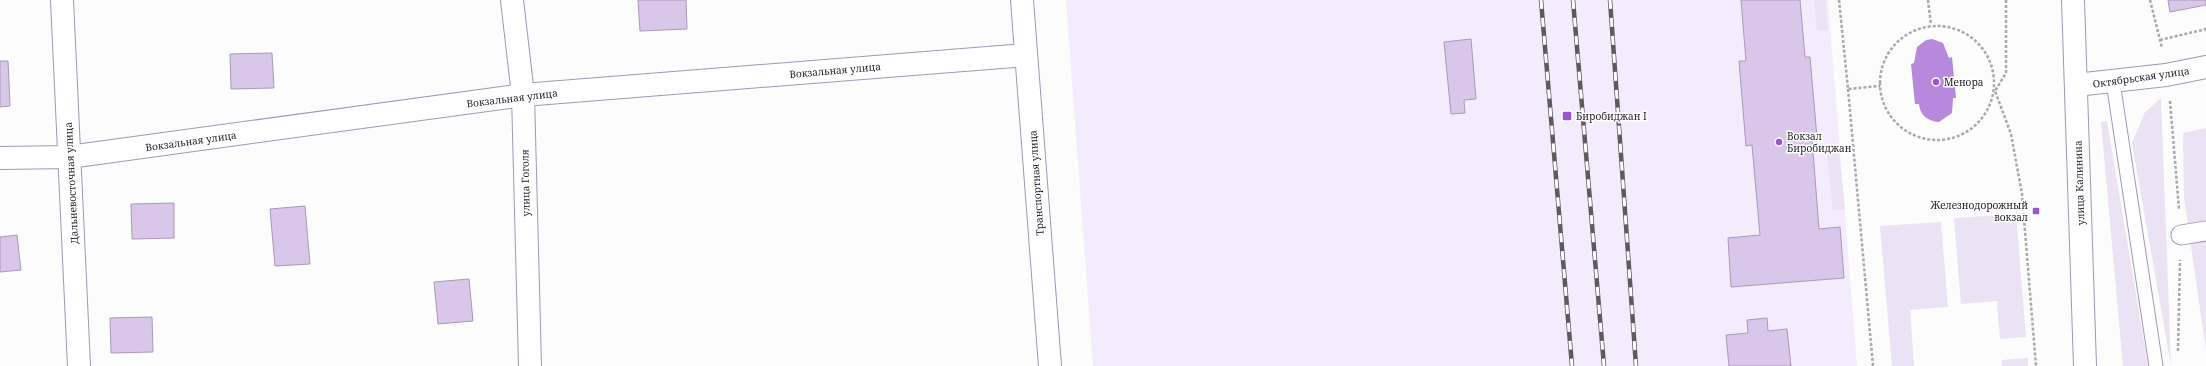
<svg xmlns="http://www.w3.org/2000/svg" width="2206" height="366" font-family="'Noto Serif',serif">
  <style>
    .built { fill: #f4ebfc }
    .green { fill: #ebe2f4 }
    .water { fill: #b689dc }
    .building { fill: #d9c7e9; stroke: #a998b8 }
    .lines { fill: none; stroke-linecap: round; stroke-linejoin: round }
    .service-casing { stroke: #a595b5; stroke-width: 15 }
    .pedestrian-casing { stroke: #a595b5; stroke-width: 21 }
    .minor-casing { stroke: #a595b5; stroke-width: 24 }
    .secondary-casing { stroke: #a595b5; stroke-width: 24 }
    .primary-casing { stroke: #a595b5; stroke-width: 24 }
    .path { stroke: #a9a7ab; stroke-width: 2.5; stroke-dasharray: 3 2; stroke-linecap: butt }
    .service { stroke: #fff; stroke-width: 13 }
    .pedestrian { stroke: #fff; stroke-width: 19 }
    .minor { stroke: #fff; stroke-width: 22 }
    .secondary { stroke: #fff; stroke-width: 22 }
    .primary { stroke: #fff; stroke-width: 22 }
    .rail-casing { stroke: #5d5961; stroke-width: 4.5 }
    .rail { stroke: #fff; stroke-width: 3; stroke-dasharray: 9; stroke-linecap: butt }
    .poi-dot { fill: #9a57cc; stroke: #fff; stroke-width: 1.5 }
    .labels { text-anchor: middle; stroke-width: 3; stroke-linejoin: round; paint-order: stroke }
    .street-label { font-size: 10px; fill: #231d29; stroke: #fff }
    .poi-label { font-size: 10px; fill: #231d29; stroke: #fff; text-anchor: start }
  </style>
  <rect width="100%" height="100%" fill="#fbfcfb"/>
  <path class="built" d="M1066 0H1828L1857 366H1093Z"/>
  <path class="green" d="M1814 0H1825L1828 30 1817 31Z
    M2161 98 2171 366 2132 143 2145 112Z
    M2107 121 2148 366H2123L2101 122Z
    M2206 128V350L2184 197 2183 133Z
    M1839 153 1845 209 1833 210 1827 154Z
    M2016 214 2026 337 2000 339 1997 301 1961 304 1954 218Z
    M1941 222 1948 307 1910 310 1914 366H1892L1880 226Z
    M2028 358V366H2002V360Z"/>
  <path class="water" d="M1932 39 1943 43 1949 58 1952 57 1956 98H1953L1952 113 1939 122C1927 121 1920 115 1919 104H1915L1911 64 1914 63 1917 47 1926 40Z"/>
  <path class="building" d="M638 0H686L687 29 640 31Z
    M1741 0H1800L1805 57H1810L1817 138 1812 139 1819 229 1840 227 1844 278 1731 287 1728 238 1760 235 1752 145 1746 146 1739 61H1746Z
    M2168 0H2206V5L2170 12Z
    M1471 39 1476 99 1464 100 1465 113 1451 114 1444 42Z
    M272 53 274 88 231 89 230 54Z
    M0 61H8L10 106 0 107Z
    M174 203V238L132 239 131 204Z
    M305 206 310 264 275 266 270 209Z
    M17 235 21 270 0 272V237Z
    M469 279 473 321 438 324 434 282Z
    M152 317 153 352 111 353 110 318Z
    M1767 318 1768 331 1787 329 1791 366H1729L1726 335 1748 333 1747 320Z"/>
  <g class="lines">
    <g class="service-casing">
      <path id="service" d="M2113 82 2156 366"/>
    </g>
    <g class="pedestrian-casing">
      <path id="pedestrian" d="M2181 235 2206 231"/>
    </g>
    <g class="minor-casing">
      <path id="minor" d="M62 0 79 366
        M512 0 523 95 530 366
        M0 158 69 157 523 95 1026 55"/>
    </g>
    <g class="secondary-casing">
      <path id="secondary" d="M1022 0 1050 366"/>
    </g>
    <g class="primary-casing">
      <path id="primary" d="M2073 0 2085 366
        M2076 85 2166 75 2206 67"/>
    </g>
    <path class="path" d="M1839 0 1848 89 1880 86
      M1928 0 1931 25
      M2006 0V73L1995 91 2011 134 2022 194 2036 366
      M2150 0 2162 48
      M1880 83a57 57 0 1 1 114 0a57 57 0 1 1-114 0Z
      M2160 40 2206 29
      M1848 89 1873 366
      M2170 101 2179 209
      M2178 351 2180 260"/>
    <use href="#service" class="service"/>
    <use href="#pedestrian" class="pedestrian"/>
    <use href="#minor" class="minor"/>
    <use href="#secondary" class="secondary"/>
    <use href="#primary" class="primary"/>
    <g class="rail-casing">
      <path id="rail" d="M1541 0 1572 366
        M1573 0 1604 366
        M1610 0 1636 366"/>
    </g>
    <use href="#rail" class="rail"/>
  </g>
  <g class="poi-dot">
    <circle cx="1936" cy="82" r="4"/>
    <rect x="1562" y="111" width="10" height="10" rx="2"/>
    <circle cx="1779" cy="142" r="4"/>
    <rect x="2032" y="207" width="8" height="8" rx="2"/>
  </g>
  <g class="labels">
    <g class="street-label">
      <text transform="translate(835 70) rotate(-5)" y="4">Вокзальная улица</text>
      <text transform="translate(2141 77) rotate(-8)" y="4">Октябрьская улица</text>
      <text transform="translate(512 98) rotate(-7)" y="4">Вокзальная улица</text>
      <text transform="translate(191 141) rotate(-8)" y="4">Вокзальная улица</text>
      <text transform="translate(71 183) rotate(-93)" y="4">Дальневосточная улица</text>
      <text transform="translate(525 183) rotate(-91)" y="4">улица Гоголя</text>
      <text transform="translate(1036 183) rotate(-94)" y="4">Транспортная улица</text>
      <text transform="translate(2079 183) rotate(-92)" y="4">улица Калинина</text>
    </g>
    <g class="poi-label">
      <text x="1944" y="86">Менора</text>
      <text x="1576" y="120">Биробиджан I</text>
      <text x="1787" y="140">Вокзал<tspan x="1787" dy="12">Биробиджан</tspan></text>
      <text x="2028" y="209" text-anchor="end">Железнодорожный<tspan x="2028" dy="12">вокзал</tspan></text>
    </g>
  </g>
</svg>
